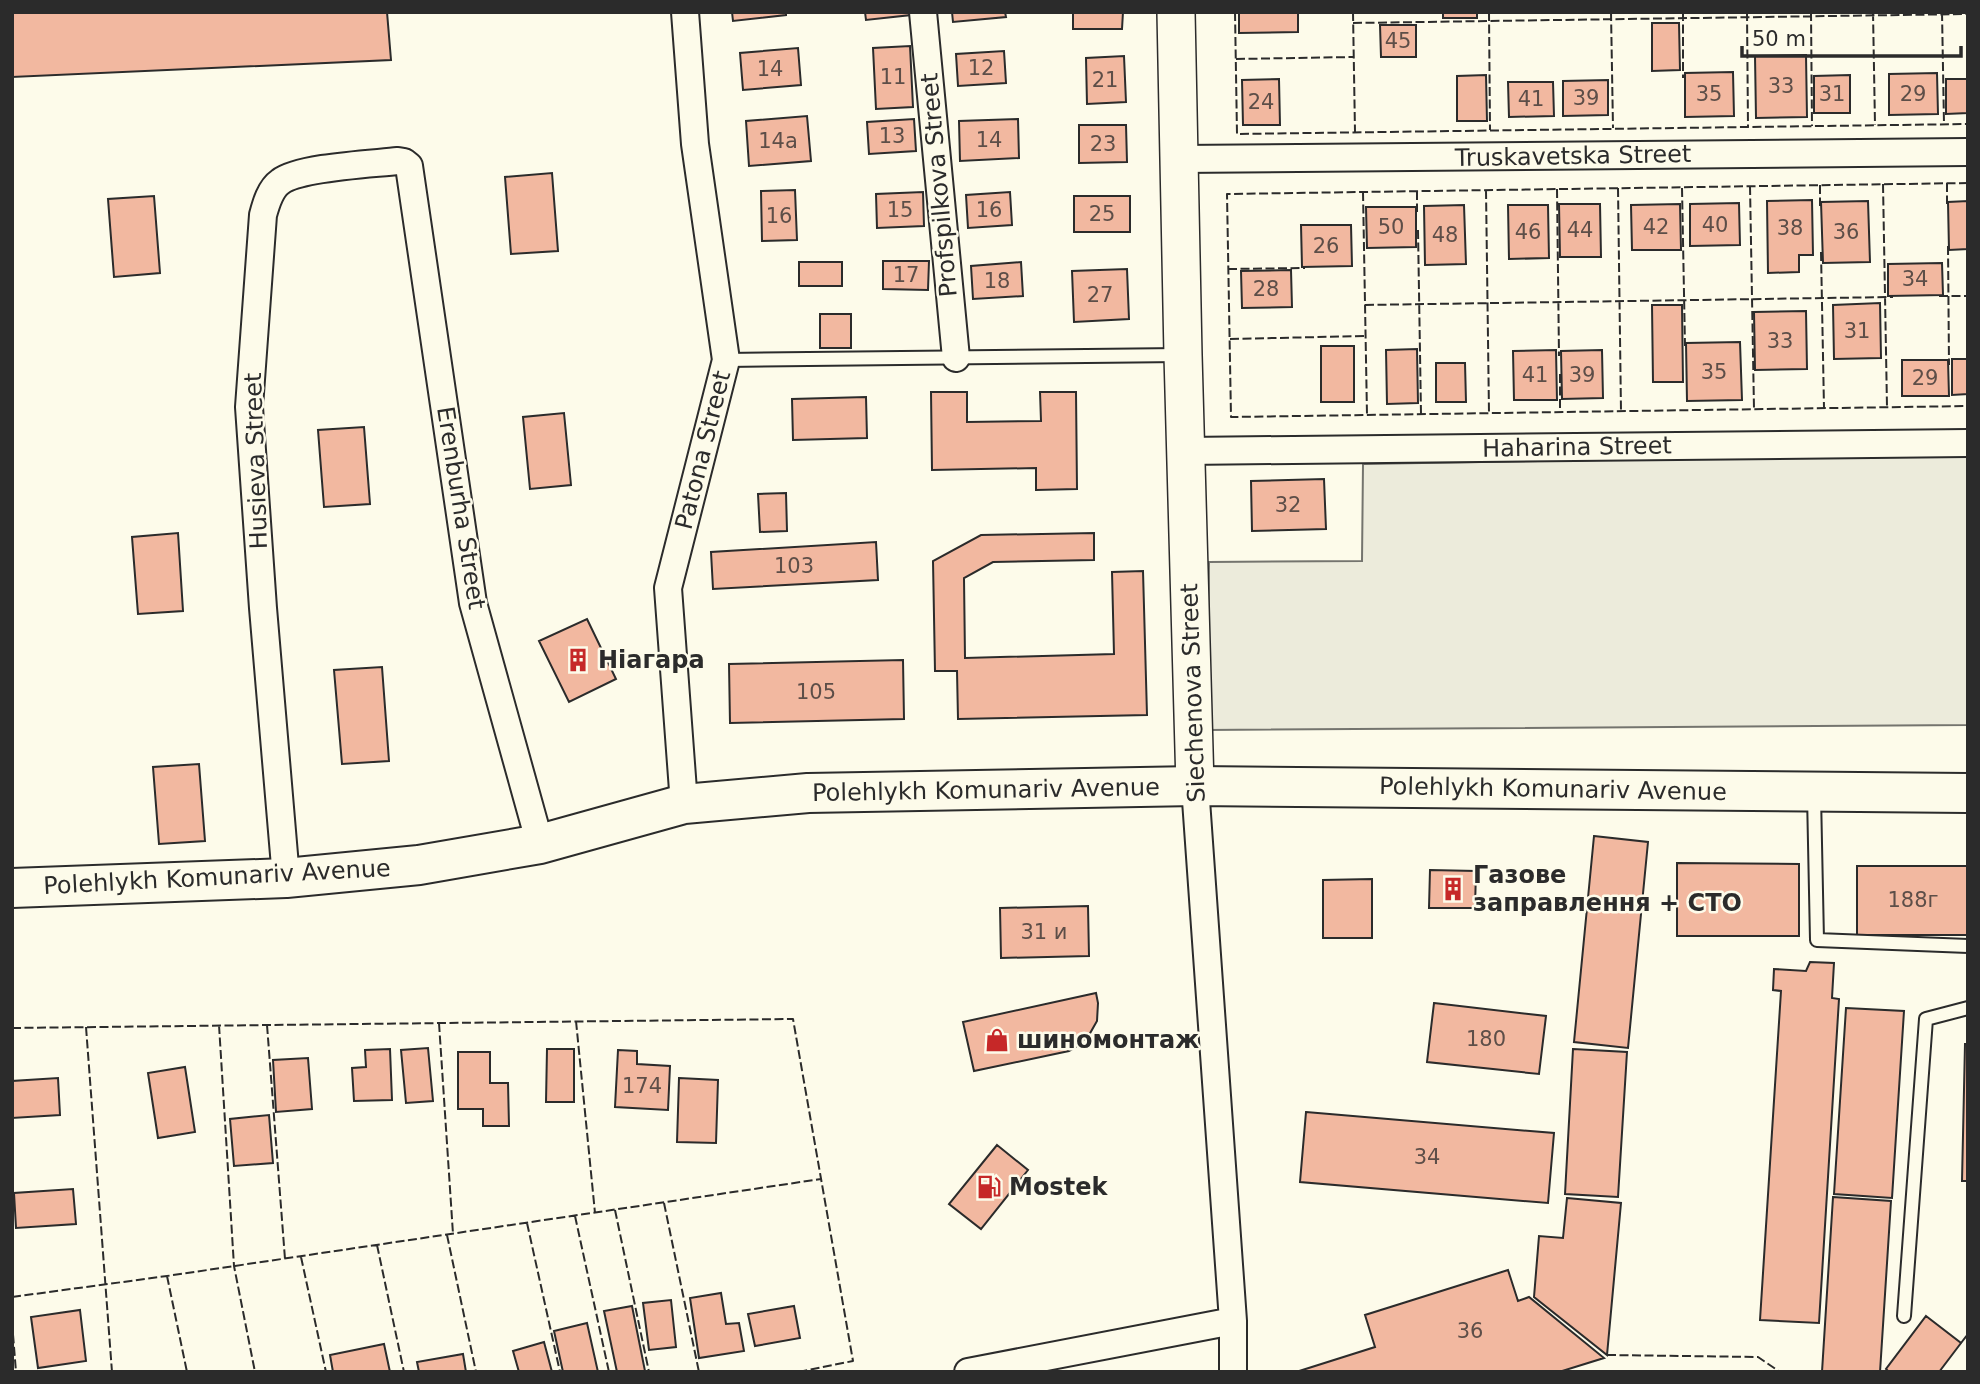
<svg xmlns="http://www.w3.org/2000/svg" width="1980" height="1384" font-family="'DejaVu Sans',sans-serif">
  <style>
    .green { fill: #ecebdb; stroke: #74746e; stroke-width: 2 }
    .building { fill: #f2b8a0; stroke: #2b2b2b; stroke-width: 2 }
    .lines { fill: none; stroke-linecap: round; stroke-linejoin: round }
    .lane-casing { stroke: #2b2b2b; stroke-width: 16 }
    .street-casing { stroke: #2b2b2b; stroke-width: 30 }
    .secondary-casing { stroke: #2b2b2b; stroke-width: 40 }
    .primary-casing { stroke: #2b2b2b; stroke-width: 42 }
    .lane { stroke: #fdfbea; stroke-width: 12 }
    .street { stroke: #fdfbea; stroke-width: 26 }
    .secondary { stroke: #fdfbea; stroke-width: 37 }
    .primary { stroke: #fdfbea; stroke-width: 38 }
    .fence { stroke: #2b2b2b; stroke-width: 2; stroke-dasharray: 9 3.5; stroke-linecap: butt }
    .labels { text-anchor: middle; stroke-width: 5; stroke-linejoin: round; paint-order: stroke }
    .number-label { font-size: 21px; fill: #5d4e48 }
    .street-label { font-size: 24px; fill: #2b2b2b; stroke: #fdfbea }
    .poi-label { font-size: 24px; font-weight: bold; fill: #2b2b2b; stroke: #fdfbea; text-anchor: start }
  </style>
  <rect width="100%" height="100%" fill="#fdfbea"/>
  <path class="green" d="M1968 454V725L1207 730 1209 562 1362 561 1363 464Z"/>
  <path class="building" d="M12 12H387L391 60 12 77Z
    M732 12H786V15L733 21Z
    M865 12H911V15L866 20Z
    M952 12H1005L1006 17 953 22Z
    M1073 12H1123L1122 29H1073Z
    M1239 12H1298V32L1239 33Z
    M1443 12H1477V18H1443Z
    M1652 23H1679L1680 70 1652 71Z
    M1380 25H1416V57H1381Z
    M910 46 913 107 876 109 873 48Z
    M798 48 801 85 743 90 740 53Z
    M1004 51 1006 83 958 86 956 54Z
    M1806 55 1807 117 1756 118 1755 56Z
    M1124 56 1126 102 1087 104 1086 58Z
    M1733 72 1734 116 1685 117V73Z
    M1937 73 1938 114 1889 115V74Z
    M1486 75 1487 121H1457V76Z
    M1850 75V113H1814V76Z
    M1279 79 1280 125H1243L1242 80Z
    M1946 79H1968V113L1946 114Z
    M1608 80V115L1563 116V81Z
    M1508 82H1553L1554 116 1509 117Z
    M807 116 811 161 749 166 746 121Z
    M914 119 916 151 869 154 867 122Z
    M1018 119 1019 158 960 161 959 121Z
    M1079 125H1126L1127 162 1079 163Z
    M552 173 558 251 511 254 505 177Z
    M795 190 797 240 762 241 761 191Z
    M923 192 924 226 877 228 876 194Z
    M1010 192 1012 225 968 228 966 195Z
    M154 196 160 273 114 277 108 199Z
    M1074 196H1130V232H1074Z
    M1812 200 1813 255H1799V272L1768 273 1767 201Z
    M1868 201 1870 262 1823 263 1821 202Z
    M1968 201V249L1949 250 1948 202Z
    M1739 203 1740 245 1690 246V204Z
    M1559 204H1600L1601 257H1560Z
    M1680 204 1681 250H1632L1631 205Z
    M1464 205 1466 264 1425 265 1424 206Z
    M1508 205H1548L1549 258 1509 259Z
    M1366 207H1416V247L1367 248Z
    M1301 225H1351L1352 266 1302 267Z
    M883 261H929L928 290 883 289Z
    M799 262H842V286H799Z
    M1021 262 1023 296 973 299 971 266Z
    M1942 263 1943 295 1888 296V264Z
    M1127 269 1129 319 1074 322 1072 271Z
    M1291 270 1292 307 1242 308 1241 271Z
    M1880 303 1881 358 1834 359 1833 305Z
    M1652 305H1682L1683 382H1653Z
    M1806 311 1807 369 1755 370 1754 312Z
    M820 314H851V348H820Z
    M1740 342 1742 400 1687 401 1686 343Z
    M1321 346H1354V402H1321Z
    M1417 349 1418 403 1387 404 1386 350Z
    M1556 350 1557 400H1514L1513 351Z
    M1602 350 1603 398 1562 399 1561 351Z
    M1952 359H1968V394L1952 395Z
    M1902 360H1948L1949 396H1902Z
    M1436 363H1465L1466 402H1436Z
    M931 392H967V422L1041 421 1040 392H1076L1077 489 1036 490V468L932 470Z
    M866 397 867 438 793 440 792 399Z
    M564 413 571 485 530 489 523 417Z
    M364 427 370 504 324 507 318 430Z
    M1324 479 1326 529 1252 531 1251 481Z
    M786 493 787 531 760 532 758 494Z
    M178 533 183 611 138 614 132 537Z
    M1094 533V560L993 562 964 578 965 658 1114 654 1112 572 1143 571 1147 715 958 719 957 671H935L933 561 981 535Z
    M876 542 878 580 713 589 711 552Z
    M587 619 616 679 569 702 539 641Z
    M903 660 904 719 730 723 729 664Z
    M382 667 389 761 342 764 334 670Z
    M199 764 205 841 159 844 153 767Z
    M1594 836 1648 842 1628 1048 1574 1042Z
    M1677 863 1799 864V936H1677Z
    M1857 866H1968V935H1857Z
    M1430 870 1476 871 1475 908H1429Z
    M1372 879V938H1323V880Z
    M1088 906 1089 956 1001 958 1000 908Z
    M1810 962 1834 963 1832 998 1839 999 1819 1323 1760 1320 1781 991 1773 990 1774 969 1806 971Z
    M1096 993 1098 1003 1097 1021 1089 1035 1076 1047 1069 1051 974 1071 963 1022Z
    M1434 1003 1546 1016 1539 1074 1427 1062Z
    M1846 1008 1904 1011 1892 1198 1834 1194Z
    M1965 1044H1968V1181H1962Z
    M428 1048 433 1101 406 1103 401 1050Z
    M390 1049 392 1100 354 1101 352 1068 366 1067 365 1050Z
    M547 1049H574V1102H546Z
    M1573 1049 1627 1052 1618 1197 1565 1194Z
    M618 1050 637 1051V1064L670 1066 668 1110 615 1107Z
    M458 1052H490V1083H508L509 1126H483V1109H458Z
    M308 1058 312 1109 276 1112 273 1060Z
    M185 1067 195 1132 158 1138 148 1073Z
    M58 1078 60 1115 12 1118V1081Z
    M679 1078 718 1080 716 1143 677 1142Z
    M1306 1112 1554 1133 1548 1203 1300 1182Z
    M269 1115 273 1163 234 1166 230 1119Z
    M997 1145 1028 1170 981 1229 949 1204Z
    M73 1189 76 1224 16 1228 14 1193Z
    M1833 1197 1891 1201 1880 1372H1822Z
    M1567 1198 1621 1203 1607 1355 1534 1297 1539 1236 1563 1238Z
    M1508 1270 1518 1301 1529 1297 1604 1358 1559 1372H1296L1375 1347 1365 1315Z
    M721 1293 726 1324 739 1323 744 1351 699 1358 690 1298Z
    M671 1300 676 1347 649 1350 643 1303Z
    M632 1306 645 1371 617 1372 604 1311Z
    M794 1306 800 1338 755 1346 748 1314Z
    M80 1310 86 1361 38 1368 31 1317Z
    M1926 1316 1961 1343 1939 1372H1889L1886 1369Z
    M587 1323 598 1372H563L554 1331Z
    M544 1342 552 1372H519L513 1351Z
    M384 1344 390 1372H333L330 1355Z
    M463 1354 466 1372H419L417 1362Z"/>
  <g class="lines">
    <g class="lane-casing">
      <path id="lane" d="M726 360 1181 355
        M1814 795 1817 940 1968 946
        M1904 1316 1926 1019 1968 1008"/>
    </g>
    <g class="street-casing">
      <path id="street" d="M923 12 956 358
        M1179 159 1968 152
        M1185 451 1968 443
        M1195 786 1233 1321V1372
        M684 804 668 588 726 360 695 144 685 12
        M286 878 263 608 249 407 263 215C266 204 270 189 280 182 299 167 372 164 398 161L404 162 409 166 473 603 540 844
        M968 1372 1233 1321"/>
    </g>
    <g class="secondary-casing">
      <path id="secondary" d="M1176 12 1183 355 1195 786"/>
    </g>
    <g class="primary-casing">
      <path id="primary" d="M12 888 286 878 419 865 540 844 684 804 808 793 1195 786 1968 793"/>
    </g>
    <use href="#lane" class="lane"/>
    <use href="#street" class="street"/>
    <use href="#secondary" class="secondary"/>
    <use href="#primary" class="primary"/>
    <path class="fence" d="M1235 12 1237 134 1968 124
      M1353 12 1355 132
      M1489 12 1490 130
      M1611 12 1613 128
      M1683 12V78
      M1747 12 1748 127
      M1811 12 1812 126
      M1873 12 1875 125
      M1942 12 1944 124
      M1353 23 1968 14
      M1236 59 1354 57
      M1947 183V204
      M1968 183 1227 194 1231 417 1968 406
      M1883 184 1887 407
      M1820 185V206
      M1750 186 1754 409
      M1618 188 1621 411
      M1682 188 1685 346
      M1557 189 1559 356
      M1486 190 1489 413
      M1417 191V212
      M1363 192 1367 415
      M1418 230 1421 414
      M1948 246 1949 365
      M1821 252 1824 408
      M1228 269 1305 268
      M1939 296H1968
      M1365 305 1893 297
      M1230 339 1365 336
      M1560 374V412
      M576 1021 595 1213
      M439 1023 453 1234
      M219 1025 234 1266 255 1372
      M267 1025 285 1259
      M86 1027 112 1372
      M12 1028 793 1019 853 1361 798 1372
      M664 1203 699 1372
      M615 1210 649 1372
      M575 1216 609 1372
      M527 1223 560 1372
      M447 1235 476 1372
      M377 1245 404 1372
      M301 1257 326 1372
      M167 1276 187 1372
      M12 1297 167 1276 821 1179
      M12 1322 16 1372
      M1961 1343 1968 1334
      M1607 1355 1758 1357 1780 1372"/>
  </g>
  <defs>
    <g id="building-bare" transform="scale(1.89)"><path d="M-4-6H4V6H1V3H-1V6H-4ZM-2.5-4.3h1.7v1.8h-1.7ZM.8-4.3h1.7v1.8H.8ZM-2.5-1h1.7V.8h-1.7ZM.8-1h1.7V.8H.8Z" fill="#c62828" stroke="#fdfbea" stroke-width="2.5" paint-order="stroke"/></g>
    <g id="shop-bare" transform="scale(1.89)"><path d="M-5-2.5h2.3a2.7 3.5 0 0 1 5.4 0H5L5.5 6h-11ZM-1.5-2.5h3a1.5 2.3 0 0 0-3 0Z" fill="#c62828" stroke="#fdfbea" stroke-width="2.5" paint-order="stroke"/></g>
    <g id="fuel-bare" transform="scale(1.89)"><path d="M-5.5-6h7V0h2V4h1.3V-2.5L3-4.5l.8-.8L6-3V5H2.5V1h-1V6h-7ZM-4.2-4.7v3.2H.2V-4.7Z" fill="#c62828" stroke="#fdfbea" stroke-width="2.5" paint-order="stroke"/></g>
  </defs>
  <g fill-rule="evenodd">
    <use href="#building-bare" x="578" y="660"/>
    <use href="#building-bare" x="1453" y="889"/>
    <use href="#shop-bare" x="997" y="1040"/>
    <use href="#fuel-bare" x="989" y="1187"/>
  </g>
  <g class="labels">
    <g class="number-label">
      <text x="1398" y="48">45</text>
      <text x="981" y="75">12</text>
      <text x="770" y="76">14</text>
      <text x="893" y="84">11</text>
      <text x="1105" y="87">21</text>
      <text x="1781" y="93">33</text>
      <text x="1709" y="101">35</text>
      <text x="1832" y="101">31</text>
      <text x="1913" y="101">29</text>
      <text x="1586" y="105">39</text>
      <text x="1531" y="106">41</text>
      <text x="1261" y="109">24</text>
      <text x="892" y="143">13</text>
      <text x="989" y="147">14</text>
      <text x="778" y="148">14а</text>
      <text x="1103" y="151">23</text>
      <text x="900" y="217">15</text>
      <text x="989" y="217">16</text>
      <text x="1102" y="221">25</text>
      <text x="779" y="223">16</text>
      <text x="1715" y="232">40</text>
      <text x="1391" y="234">50</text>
      <text x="1656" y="234">42</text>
      <text x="1790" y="235">38</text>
      <text x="1580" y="237">44</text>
      <text x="1528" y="239">46</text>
      <text x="1846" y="239">36</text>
      <text x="1445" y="242">48</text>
      <text x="1326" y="253">26</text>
      <text x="906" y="282">17</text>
      <text x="1915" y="286">34</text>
      <text x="997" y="288">18</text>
      <text x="1266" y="296">28</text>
      <text x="1100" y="302">27</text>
      <text x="1857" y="338">31</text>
      <text x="1780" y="348">33</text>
      <text x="1714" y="379">35</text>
      <text x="1535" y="382">41</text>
      <text x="1582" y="382">39</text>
      <text x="1925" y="385">29</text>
      <text x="1288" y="512">32</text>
      <text x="794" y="573">103</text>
      <text x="816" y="699">105</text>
      <text x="1913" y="907">188г</text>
      <text x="1044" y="939">31 и</text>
      <text x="1486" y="1046">180</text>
      <text x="642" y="1093">174</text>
      <text x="1427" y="1164">34</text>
      <text x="1470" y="1338">36</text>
    </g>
    <g class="street-label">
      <text transform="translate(1573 156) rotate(-1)" y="8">Truskavetska Street</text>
      <text transform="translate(939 185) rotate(-95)" y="8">Profspilkova Street</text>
      <text transform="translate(1577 447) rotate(-1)" y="8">Haharina Street</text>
      <text transform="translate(703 450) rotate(-76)" y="8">Patona Street</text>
      <text transform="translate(256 461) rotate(-92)" y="8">Husieva Street</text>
      <text transform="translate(461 508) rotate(81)" y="8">Erenburha Street</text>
      <text transform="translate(1193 693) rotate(-92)" y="8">Siechenova Street</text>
      <text transform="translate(1553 789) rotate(1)" y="8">Polehlykh Komunariv Avenue</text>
      <text transform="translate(986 790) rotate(-1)" y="8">Polehlykh Komunariv Avenue</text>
      <text transform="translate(217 877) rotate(-3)" y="8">Polehlykh Komunariv Avenue</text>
    </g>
    <g class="poi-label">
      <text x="598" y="668">Ніагара</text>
      <text x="1473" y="883">Газове<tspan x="1473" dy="28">заправлення + СТО</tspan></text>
      <text x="1017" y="1048">шиномонтаж</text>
      <text x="1009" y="1195">Mostek</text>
    </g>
  </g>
  <rect width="1980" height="1384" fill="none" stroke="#2b2b2b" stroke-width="28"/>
  <path d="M1742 46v10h219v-10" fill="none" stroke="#2b2b2b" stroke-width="3.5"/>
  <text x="1752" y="46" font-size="21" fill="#2b2b2b" stroke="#fdfbea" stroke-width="5" paint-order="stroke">50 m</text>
</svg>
